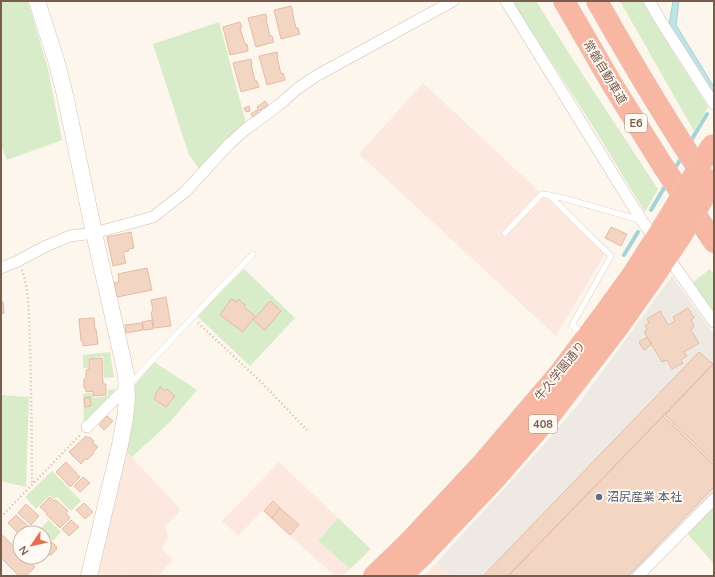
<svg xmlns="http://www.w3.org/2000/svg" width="715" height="577" font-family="'Nunito Sans','Noto Sans JP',sans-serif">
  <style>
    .commercial { fill: #fde8e0 }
    .industrial { fill: #efe9e4 }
    .green { fill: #d8ecc9 }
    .water { fill: #bfe3e8; stroke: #a5d3da }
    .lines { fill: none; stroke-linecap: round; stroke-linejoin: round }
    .stream { stroke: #a5d3da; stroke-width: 4 }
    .building { fill: #f3d5c3; stroke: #e6bba3 }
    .lane-casing { stroke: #d1beb0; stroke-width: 6 }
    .street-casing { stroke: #d1beb0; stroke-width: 12 }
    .secondary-casing { stroke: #d6c0b0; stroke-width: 17 }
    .highway-casing { stroke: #dad1cd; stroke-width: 22 }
    .path { stroke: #d9b8a5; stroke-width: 2.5; stroke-dasharray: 1 3; stroke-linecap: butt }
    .lane { stroke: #fff; stroke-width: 5.5 }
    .street { stroke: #fff; stroke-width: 11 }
    .secondary { stroke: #fff; stroke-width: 16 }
    .highway { stroke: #f7b7a3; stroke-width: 21 }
    .highway-bridge-casing { stroke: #dad1cd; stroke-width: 22; stroke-linecap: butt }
    .highway-bridge { stroke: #f7b7a3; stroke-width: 21 }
    .service-dot { fill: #5c6f8a; stroke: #fffaf3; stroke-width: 1.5 }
    .labels { text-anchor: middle; stroke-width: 3.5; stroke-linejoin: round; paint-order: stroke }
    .shield { fill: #fffaf3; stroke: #a28b7f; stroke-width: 1 }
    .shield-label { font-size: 11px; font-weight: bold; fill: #7a5c4d }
    .street-label { font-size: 12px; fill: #7a5c4d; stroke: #fffaf3 }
    .service-label { font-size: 12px; fill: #4e5e75; stroke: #fffaf3; text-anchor: start }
  </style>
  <rect width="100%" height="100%" fill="#fdf6ec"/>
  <path class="commercial" d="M423 83 528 181 605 254 556 336 359 154Z
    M125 450 181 510 165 526 168 538 162 549 173 560 158 576H126L123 573 120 576H95Z
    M279 462 338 518 319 541 350 569 343 576H335L262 511 238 536 222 521Z
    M437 562 451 576H423Z"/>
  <path class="industrial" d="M672 276 714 334V492L633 576H451L437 562 541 448 577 406Z"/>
  <path class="green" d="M1 1H28L48 69 62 140 7 160 1 146Z
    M512 1H536L577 66 658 189 645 212 591 123Z
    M620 1H643L656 25 708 107 694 131Z
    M219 22 246 123 199 169 189 155 153 44Z
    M244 269 295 318 250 366 197 316Z
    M710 269 714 275V312L693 282Z
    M110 352 114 377 104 378 103 356 88 359V368H83V355Z
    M154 362 197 390 170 422 132 457 125 450 133 387Z
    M116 389 84 424 83 394 92 393 93 398 108 396V390Z
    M1 395 29 397 26 487 1 481Z
    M52 471 81 501 71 511 57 497 54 499 50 495 36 509 25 497Z
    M714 503V564L686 532Z
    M338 518 371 549 350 569 318 541Z
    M49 520 61 532 53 541 41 528Z"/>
  <path class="water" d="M673 1H679L676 25 714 87V96L669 25Z"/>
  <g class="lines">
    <path class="stream" d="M689 144 707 114
      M674 170 683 155
      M651 210 667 183
      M624 255 638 232"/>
  </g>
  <path class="building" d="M291 6 293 11H292L296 28H298L300 34 281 39 274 10Z
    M266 14 267 19H266L270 36H272L274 42 256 47 248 18Z
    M240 22 242 27 240 28 245 44H247L248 51 230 55 223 27Z
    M277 52 278 57H277L281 74 283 73 285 80 267 85 259 56Z
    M251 59 252 64H251L255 81H257L259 87 241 92 233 63Z
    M265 101 268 105 259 111 257 107Z
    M249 106 250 111 246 112 244 108Z
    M257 110 259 113 253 117 251 114Z
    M611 227 627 234 621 246 605 238Z
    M131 232 134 248 128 249 129 251 123 252 126 263 113 266 107 237Z
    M147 268 152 290 117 297 114 283 119 282 118 279 119 278 118 274Z
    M166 297 171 326 154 328 151 312 153 311 151 300Z
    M231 299 236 302 238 299 245 305 244 307 255 316 243 332 220 315Z
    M270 301 281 311 265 330 253 320Z
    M1 302H3L4 313H2V315H1Z
    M688 308 694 318 691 320 694 326 691 330 699 343 684 352 687 356 681 360 683 363 672 369 667 360 662 362 644 332 647 330 645 326 649 323 647 319 660 311 668 325 675 321 673 317Z
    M94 318 95 330 96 329 98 344 83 346V341H81L79 319Z
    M152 320 153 329 144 330 142 322Z
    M142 323 143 330 126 333 125 325Z
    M647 337 652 344 644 350 639 342Z
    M699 352 713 364 663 416 508 576H483Z
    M102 358 103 384H106V395L93 396V391L86 392V389L84 388V379L86 377V370L89 369V359Z
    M713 364 714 366V462L665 415Z
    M160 387 165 391 167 389 175 396 166 407 154 399 156 396 155 394Z
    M90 397 91 406 85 407 84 398Z
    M107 416 113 421 104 430 99 425Z
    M663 416 714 465V487L628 576H508Z
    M86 436 88 438 90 437 94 441 92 442 98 447 93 452 94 453 87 460 86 458 81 464 69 452Z
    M66 462 80 477 70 487 56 472Z
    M83 477 90 483 80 492 74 486Z
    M50 497 54 501 56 500 68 511 66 513 70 518 60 528 46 514 47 513 40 507Z
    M273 501 280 508 272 518 264 511Z
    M84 503 93 512 85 519 76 510Z
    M26 504 39 516 31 525 18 513Z
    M280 508 299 525 290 535 272 518Z
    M16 515 29 527 23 533H20V535L8 523Z
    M71 520 79 527 69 536 62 529Z
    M1 534 20 552V557H25L35 567 26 576H19L1 558Z
    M44 534 57 547 55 548 57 549 51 555 50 554 48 556 44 552Z"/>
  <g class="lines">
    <g class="lane-casing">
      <path id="lane" d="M549 195 611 256 572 325 583 334
        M505 233 542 194 563 198 640 220
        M130 384 220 288 253 254"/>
    </g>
    <g class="street-casing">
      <path id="street" d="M506 1 642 221 655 239
        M649 1 662 23 714 104
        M668 257 714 322
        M1 268 16 262 44 247 70 236 94 233 153 217 185 192 229 144 246 129 279 105 297 89 316 76 453 1
        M87 427 127 387
        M638 576 714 499"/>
    </g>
    <g class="secondary-casing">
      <path id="secondary" d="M37 1 56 60 65 95 94 233 126 374 127 399 125 418 120 445 89 576"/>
    </g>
    <g class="highway-casing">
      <path id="highway" d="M564 1 612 84 663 166 714 242
        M597 1C632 63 668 124 708 183
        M374 576 409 542 482 464 558 375 604 314 633 274 668 219
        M401 576 423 555 495 479 548 418 619 326 655 275 681 236"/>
    </g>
    <path class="path" d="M22 270C30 293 29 323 30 347 31 393 32 439 32 485
      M198 323 260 381 307 430
      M1 517 80 435"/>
    <use href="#lane" class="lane"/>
    <use href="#street" class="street"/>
    <use href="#secondary" class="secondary"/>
    <use href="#highway" class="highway"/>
    <g class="highway-bridge-casing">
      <path id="highway-bridge" d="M668 219 712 145
        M681 236 714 180"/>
    </g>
    <use href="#highway-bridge" class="highway-bridge"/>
  </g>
  <circle class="service-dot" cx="599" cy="497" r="4"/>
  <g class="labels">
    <g class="shield">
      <rect x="625" y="114" width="22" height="18" rx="3"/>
      <rect x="529" y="415" width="28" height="18" rx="3"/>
    </g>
    <g class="shield-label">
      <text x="636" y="127">E6</text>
      <text x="543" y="428">408</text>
    </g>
    <g class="street-label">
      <text transform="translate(605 72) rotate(59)" y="4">常磐自動車道</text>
      <text transform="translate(560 371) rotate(-51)" y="4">牛久学園通り</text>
    </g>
    <g class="service-label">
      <text x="607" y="501">沼尻産業 本社</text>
    </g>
  </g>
  <rect width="715" height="577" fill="none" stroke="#7a5c4d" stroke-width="4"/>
  <g transform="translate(32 545) rotate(236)"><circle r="19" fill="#fffaf3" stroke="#cabbb1"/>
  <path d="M0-3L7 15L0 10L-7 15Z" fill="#e76f51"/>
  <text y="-6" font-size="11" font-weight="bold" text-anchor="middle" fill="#7a5c4d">N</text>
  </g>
</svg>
